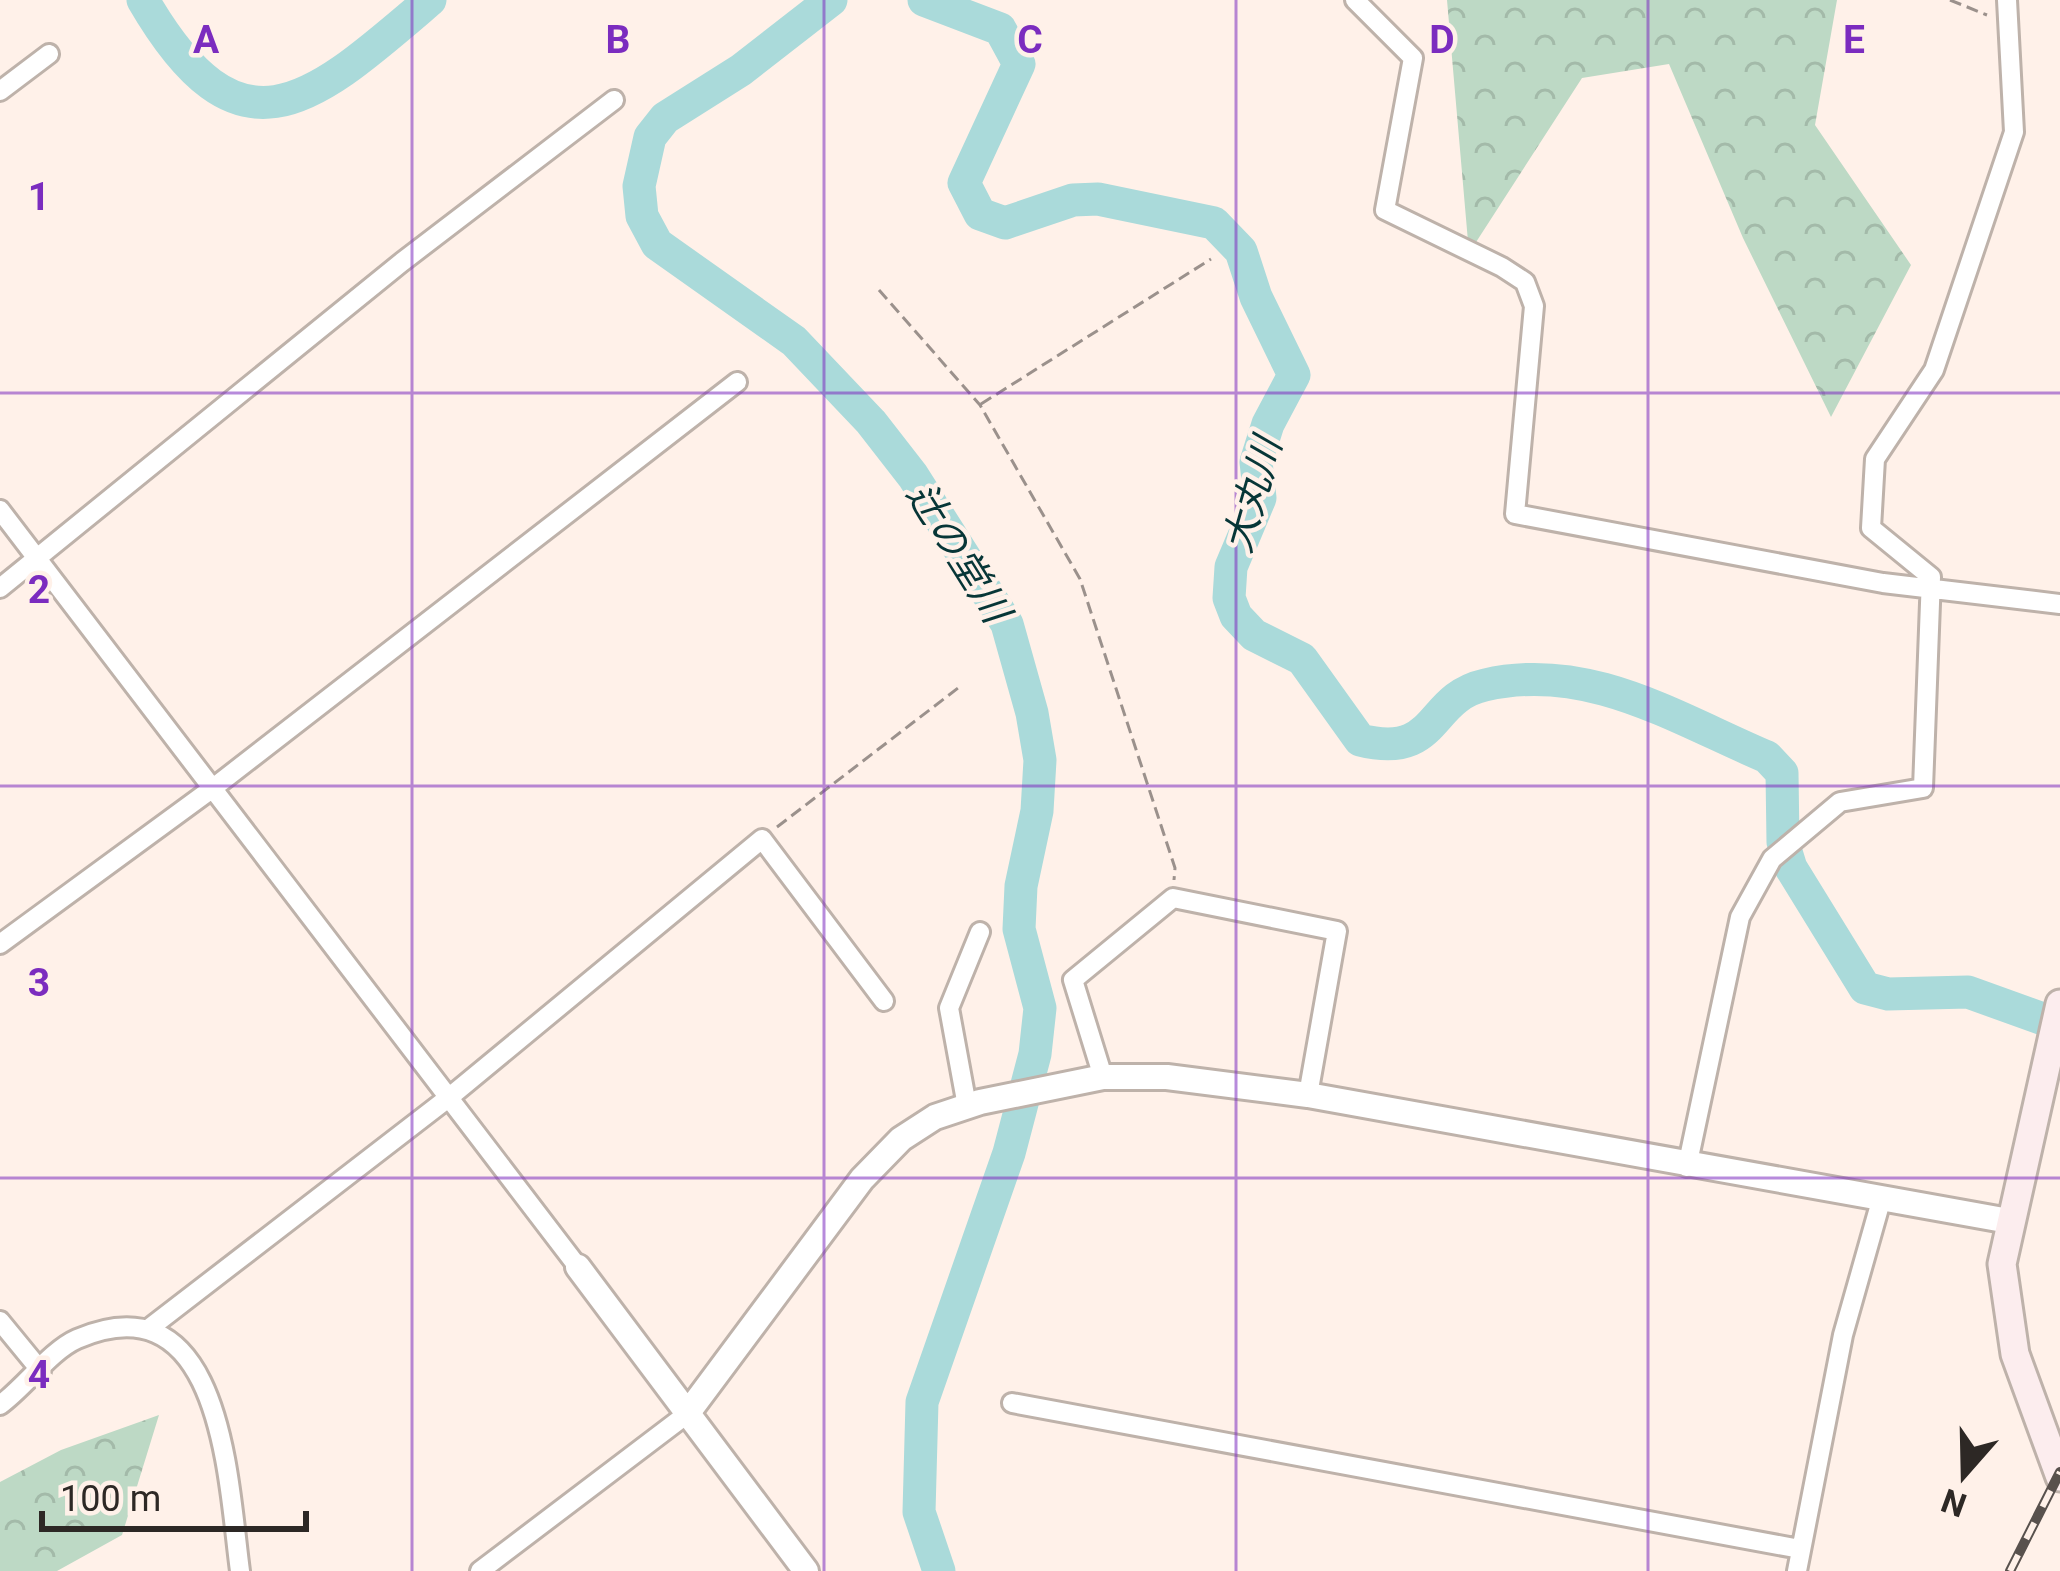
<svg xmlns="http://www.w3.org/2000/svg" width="2060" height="1571" font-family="Roboto,'Noto Sans JP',sans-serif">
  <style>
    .forest { fill: url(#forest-crowns) }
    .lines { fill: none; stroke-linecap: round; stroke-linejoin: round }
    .river { stroke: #aadada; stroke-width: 33 }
    .minor-casing { stroke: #beb2aa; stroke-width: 24 }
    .tertiary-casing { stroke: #beb2aa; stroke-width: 30 }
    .secondary-casing { stroke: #beb2aa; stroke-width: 33 }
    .path { stroke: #9b918c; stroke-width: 3; stroke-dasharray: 12 6; stroke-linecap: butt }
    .minor { stroke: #fff; stroke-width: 18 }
    .tertiary { stroke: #fff; stroke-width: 24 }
    .secondary { stroke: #fcedee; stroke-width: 27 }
    .rail-casing { stroke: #58514d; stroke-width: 10 }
    .rail { stroke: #fff1e9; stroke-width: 6; stroke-dasharray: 18; stroke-linecap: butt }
    .grid { fill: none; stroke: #7b2cbf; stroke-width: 3; stroke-opacity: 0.55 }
    .labels { text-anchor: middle; stroke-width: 9; stroke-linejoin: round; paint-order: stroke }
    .water-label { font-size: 39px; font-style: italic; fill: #073637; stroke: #fff1e9 }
    .grid-label { font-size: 39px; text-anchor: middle; font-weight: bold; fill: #7b2cbf; stroke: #fff1e9; stroke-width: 9; stroke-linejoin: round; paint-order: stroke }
  </style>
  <defs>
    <pattern id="forest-crowns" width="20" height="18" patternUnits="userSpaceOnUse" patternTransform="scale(3)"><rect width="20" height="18" fill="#bdd9c5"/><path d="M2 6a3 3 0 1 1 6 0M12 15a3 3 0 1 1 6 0" fill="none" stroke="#a3baa9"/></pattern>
  </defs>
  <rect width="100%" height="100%" fill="#fff1e9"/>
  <path class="forest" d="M1447 0H1837L1815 125 1911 265 1831 417 1743 238 1669 64 1582 78 1469 253Z
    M159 1415 122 1535 57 1571H0V1482L61 1450Z"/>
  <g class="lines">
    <path class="river" d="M143 0C241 169 313 100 430 0
      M831 0 741 70 665 118 650 137 639 186 642 216 657 244 794 341 871 422 913 476 1007 624 1032 713 1040 760 1037 811 1021 886 1019 929 1040 1008 1035 1054 1009 1153 922 1402 919 1512 939 1571
      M924 0 1000 29 1019 64 964 183 980 214 1005 223 1073 200 1098 199 1214 223 1241 251 1256 297 1294 375 1268 424 1256 462 1260 498 1231 567 1229 598 1236 616 1254 635 1302 659 1360 740C1440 760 1426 698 1485 685 1588 661 1675 718 1767 757L1782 773 1783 842 1791 868 1865 988 1888 994 1968 992 2043 1019"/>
    <g class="minor-casing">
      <path id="minor" d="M1355 0 1413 58 1385 210 1502 267 1525 282 1534 306 1515 514 1883 583 2060 604
        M0 91 49 54
        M0 510 578 1267
        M0 588 402 262 614 100
        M0 944 213 788 737 382
        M1103 1077 1073 980 1173 898 1337 931 1308 1095
        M967 1106 949 1008 980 932
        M1687 1167 1740 917 1772 859 1840 802 1923 788 1931 577 1871 528 1875 459 1934 370 2014 132 2007 0
        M0 1321 41 1371
        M147 1330 452 1095 762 839 884 1001
        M1012 1403 1800 1549
        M0 1405C25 1387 50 1351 77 1339 223 1276 228 1483 240 1571
        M480 1571 687 1414
        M1797 1571 1843 1335 1881 1201"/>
    </g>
    <g class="tertiary-casing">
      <path id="tertiary" d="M578 1267 806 1571
        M687 1414 862 1179 901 1139 935 1117 980 1102 1103 1077H1167L1308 1095 2009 1221"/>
    </g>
    <g class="secondary-casing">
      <path id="secondary" d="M2060 1004 2002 1264 2015 1354 2060 1477"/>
    </g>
    <path class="path" d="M1950 0 1987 15
      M879 290 980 405 1080 579 1175 868 1174 880
      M981 404 1211 259
      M777 827 962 685"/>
    <use href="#minor" class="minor"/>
    <use href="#tertiary" class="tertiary"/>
    <use href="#secondary" class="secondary"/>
    <g class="rail-casing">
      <path id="rail" d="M2010 1571 2060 1472"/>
    </g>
    <use href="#rail" class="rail"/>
  </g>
  <path class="grid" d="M412 0V1571M824 0V1571M1236 0V1571M1648 0V1571M0 393H2060M0 786H2060M0 1178H2060"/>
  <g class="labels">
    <g class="water-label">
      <text transform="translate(1252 495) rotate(-74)" y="14">大丸川</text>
      <text transform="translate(959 552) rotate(58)" y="14">辻の堂川</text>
    </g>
  </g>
  <g class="grid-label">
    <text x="206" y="53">A</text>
    <text x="618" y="53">B</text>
    <text x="1030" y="53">C</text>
    <text x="1442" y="53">D</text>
    <text x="1854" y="53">E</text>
    <text x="39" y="210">1</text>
    <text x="39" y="603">2</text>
    <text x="39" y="996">3</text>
    <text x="39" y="1388">4</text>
  </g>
  <g transform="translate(1964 1475) rotate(200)" stroke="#fff1e9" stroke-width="9" paint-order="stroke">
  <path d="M0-9L21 45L0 30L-21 45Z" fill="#2d2825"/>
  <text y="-18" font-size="33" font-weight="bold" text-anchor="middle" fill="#2d2825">N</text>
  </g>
  <path d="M42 1511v18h264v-18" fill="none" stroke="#2d2825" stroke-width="6"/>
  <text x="60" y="1511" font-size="36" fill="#2d2825" stroke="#fff1e9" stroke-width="9" paint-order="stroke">100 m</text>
</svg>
